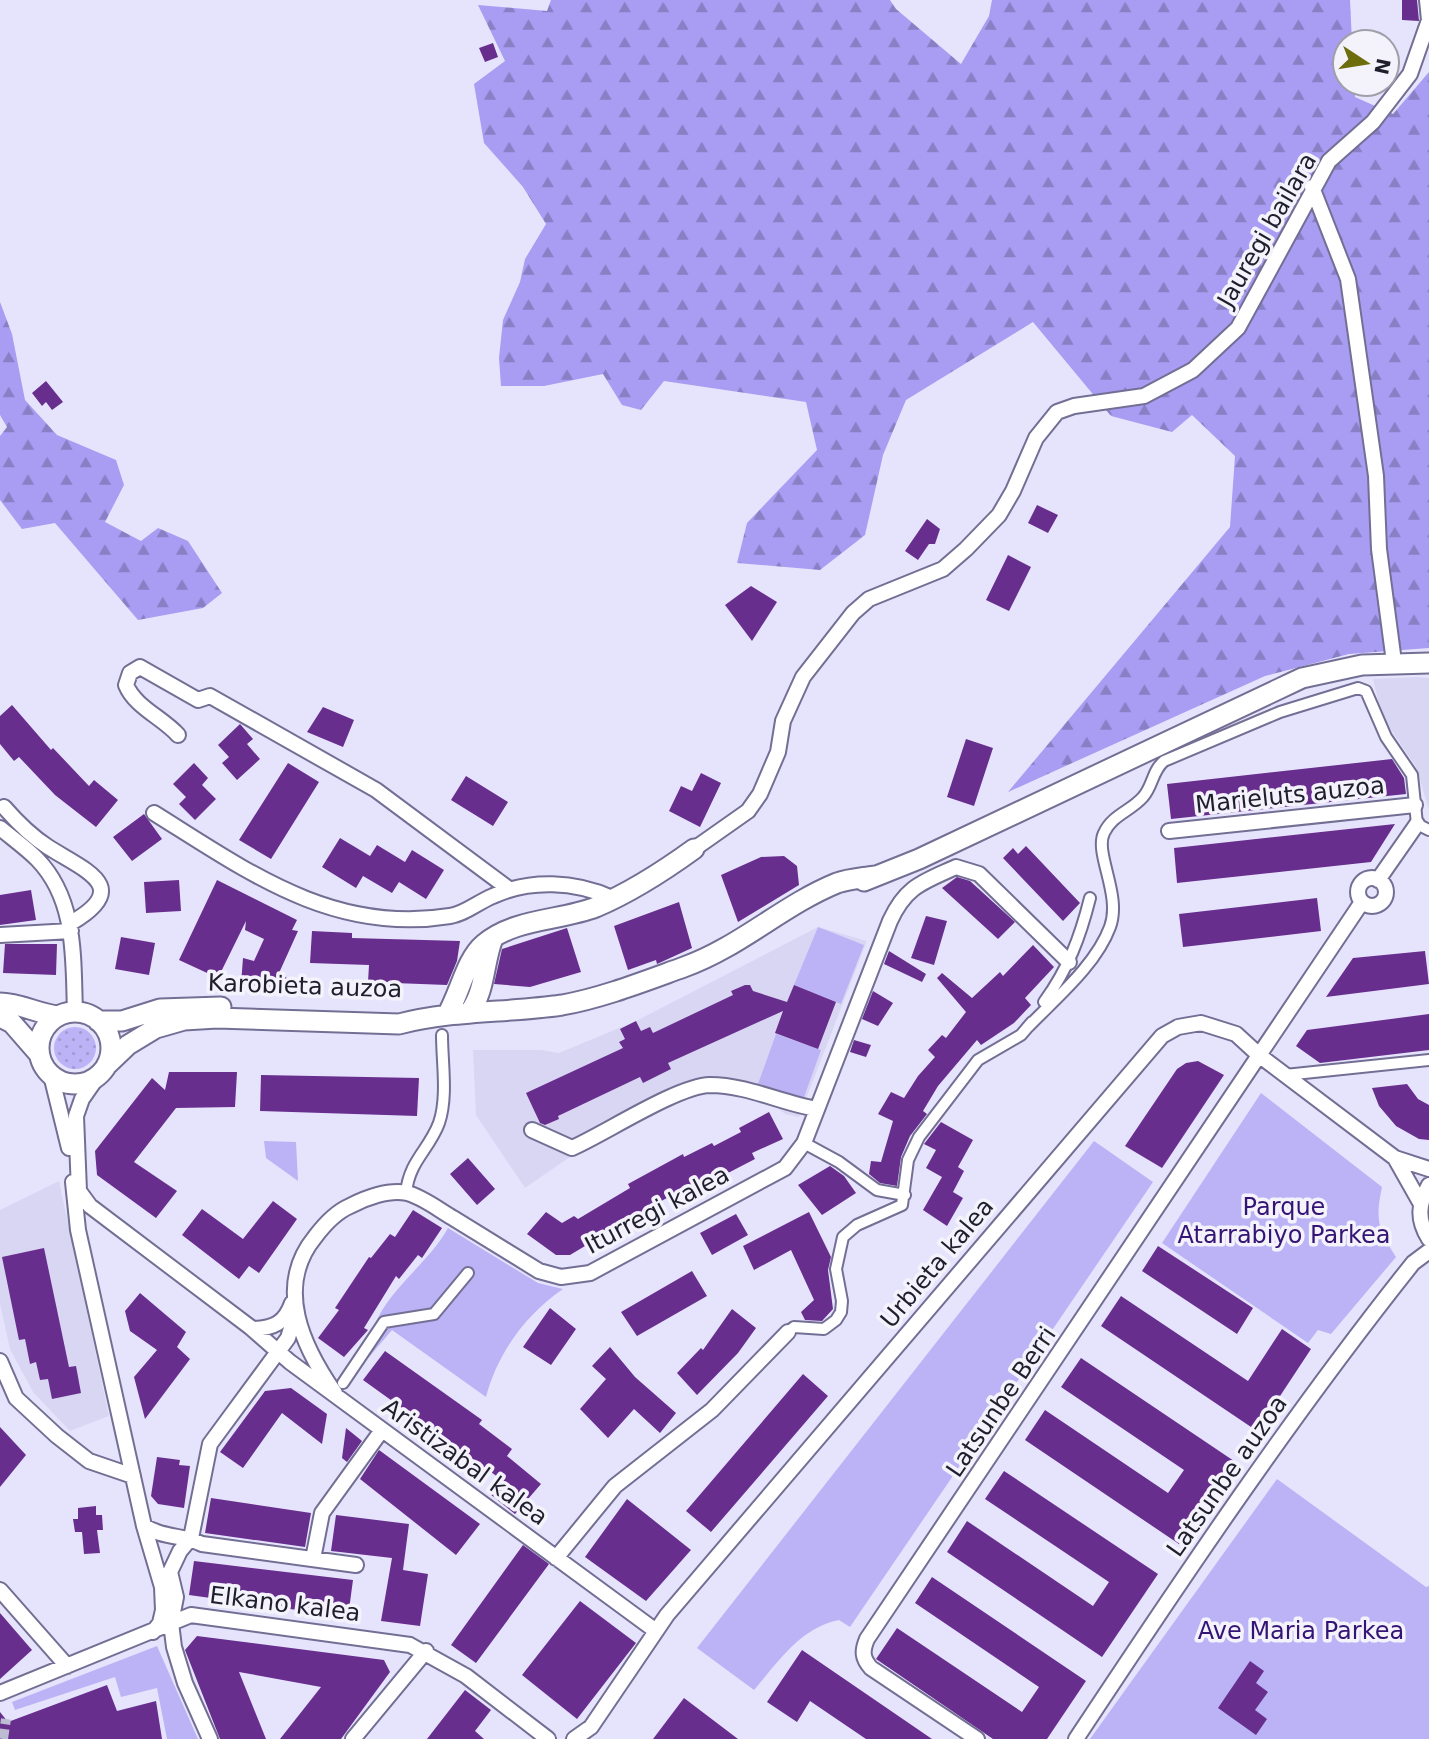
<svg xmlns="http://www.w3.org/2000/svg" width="1429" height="1739" font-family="'DejaVu Sans',sans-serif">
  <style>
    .built { fill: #d9d6f3 }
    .grass { fill: url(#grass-dots) }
    .forest { fill: url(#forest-firs) }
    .park { fill: #bbb3f5 }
    .building { fill: #682e8e }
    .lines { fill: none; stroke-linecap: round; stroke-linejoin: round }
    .pedestrian-tunnel { stroke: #bebcd3; stroke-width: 10; stroke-dasharray: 10 5; stroke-linecap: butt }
    .pedestrian-casing { stroke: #736f94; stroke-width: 14 }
    .minor-casing { stroke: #736f94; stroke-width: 18 }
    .secondary-casing { stroke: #736f94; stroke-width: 23 }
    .pedestrian { stroke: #fff; stroke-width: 10 }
    .minor { stroke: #fff; stroke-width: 14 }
    .secondary { stroke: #fff; stroke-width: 19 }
    .labels { text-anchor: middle; stroke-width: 7; stroke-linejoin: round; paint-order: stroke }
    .street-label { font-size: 24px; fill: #1f1e2c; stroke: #f4f3fc }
    .park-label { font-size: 24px; fill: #341575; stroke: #f4f3fc }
  </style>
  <defs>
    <pattern id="grass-dots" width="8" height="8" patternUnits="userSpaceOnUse" patternTransform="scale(1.75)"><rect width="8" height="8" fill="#bbb3f5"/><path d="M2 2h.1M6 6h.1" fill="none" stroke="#a09ad2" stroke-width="1.8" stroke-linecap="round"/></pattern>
    <pattern id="forest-firs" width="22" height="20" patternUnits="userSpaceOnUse" patternTransform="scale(1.75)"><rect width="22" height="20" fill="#a89cf3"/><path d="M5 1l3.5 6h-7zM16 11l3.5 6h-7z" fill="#887fc5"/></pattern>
  </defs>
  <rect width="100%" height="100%" fill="#e6e4fd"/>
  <path class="built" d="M1418 677 1429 678V810L1416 767 1382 716 1373 679Z
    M818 927 867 941 799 1117 785 1114 769 1101 747 1094 707 1092 674 1099 583 1148 525 1188 476 1115 473 1050H541L559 1053 636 1021Z
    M59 1181 109 1416 70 1431 33 1392 10 1349 0 1304V1210Z"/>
  <path class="grass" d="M54 1048a21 21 0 1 1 42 0a21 21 0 1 1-42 0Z"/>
  <path class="forest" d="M551 0H890L896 9 961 64 989 16 992 0H1350L1352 42H1345V84H1355V97L1393 114 1429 72V648L1349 654 1265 676 1008 792 1230 527 1235 456 1192 415 1172 432 1111 416 1033 322 906 400 883 455 865 535 820 570 737 563 747 523 817 450 806 402 664 381 641 410 622 405 603 374 544 386H501L499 358 503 320 520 282 525 259 546 224 523 187 484 143 474 84 505 61 478 5 547 11Z
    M0 302 12 334 25 400 57 435 116 460 124 485 105 522 141 541 158 528 188 541 222 593 203 608 138 620 55 523 22 529 0 500V436L7 427 0 415Z"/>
  <path class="park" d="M818 927 864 945 841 1004 794 985Z
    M776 1034 821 1050 803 1100 758 1084Z
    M1261 1093 1382 1187C1375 1221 1378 1228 1396 1257L1331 1334 1318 1330 1308 1343 1162 1243Z
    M264 1141 296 1142 298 1181 266 1158Z
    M1094 1141 1153 1182 850 1627 839 1620C800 1628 779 1661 754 1690L697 1648Z
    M448 1228 538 1283 563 1289C526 1314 497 1354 486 1397L392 1330 369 1357C368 1300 423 1273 448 1228Z
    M1277 1479 1426 1587 1429 1586V1739H1090Z
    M157 1646 198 1739H167L157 1688 121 1697 115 1677 15 1710 12 1702Z"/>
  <path class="building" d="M1402 0H1417L1419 21 1402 20Z
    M493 43 498 57 485 62 479 48Z
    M46 381 63 402 52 410 46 402 42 406 32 393Z
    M1037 505 1058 515 1048 533 1028 523Z
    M927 519 940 529 935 544H929L918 560 905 551Z
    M1008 555 1031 567 1009 611 986 600Z
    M751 586 777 602 752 641 725 605Z
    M12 705 51 750 53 748 89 786 94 780 118 800 96 827 55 795 19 757 14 761 0 744V716Z
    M323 707 354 720 343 747 307 732Z
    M240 724 253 739 247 744 260 759 237 780 222 763 229 757 218 745Z
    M966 739 993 748 974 806 947 797Z
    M1392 759 1404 778 1406 794 1171 819 1167 784Z
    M194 763 208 778 202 785 216 799 195 820 179 804 186 797 173 784Z
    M288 763 319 782 271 859 239 840Z
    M701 773 721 783 700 827 669 811 681 786 692 791Z
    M466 776 508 802 493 826 451 800Z
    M144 814 162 839 132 861 113 837Z
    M1395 824 1371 862 1177 883 1174 848Z
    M340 838 370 856 377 845 405 862 412 850 444 870 426 899 399 882 392 893 363 876 356 888 322 867Z
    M1026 846 1080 903 1063 921 1003 858 1013 848 1018 854Z
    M784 856 797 866 799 885 738 922 721 875 761 857Z
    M957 877 970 881 1015 922 998 939 942 888Z
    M179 880 181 911 146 913 144 882Z
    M217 880 297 920 292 930 298 931 279 973 287 978V989L241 984 243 958 254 961 264 939 245 930 246 921 218 978 179 960Z
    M31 890 36 920 0 925V895Z
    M1317 898 1321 931 1183 947 1179 914Z
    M679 902 692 948 657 964 656 960 628 970 614 926Z
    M926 916 947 921 934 965 911 958Z
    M567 928 581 972 530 987 494 984 502 949Z
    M312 931 352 933V938L460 941 457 961 447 985 368 982 369 965 310 963Z
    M121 937 155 943 149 975 115 969Z
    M5 944H57L56 975 3 973Z
    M1033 945 1054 967 1025 998 1031 1005 1014 1023 981 1045 977 1040 938 1086 923 1111 927 1114 910 1136 901 1157 897 1186 880 1183 869 1174 871 1161 881 1162 893 1121 878 1114 891 1092 904 1098 918 1076 935 1057 928 1050 942 1035 946 1038 966 1012 937 978 942 973 972 998 1000 972 1003 976Z
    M889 951 926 974 922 982 884 964Z
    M1425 951 1429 984 1326 997 1353 958Z
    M745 985H750L753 991 787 1002 794 985 836 1002 818 1049 775 1033 783 1011 668 1063 671 1069 643 1083 640 1077 558 1116 559 1119 545 1125 540 1123 526 1093 623 1048 619 1042 625 1039 620 1029 636 1021 641 1031 650 1027 653 1033 733 995 731 991Z
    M873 991 893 1003 878 1026 862 1019Z
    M1429 1014V1050L1320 1063 1296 1046 1307 1030Z
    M854 1040 871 1045 866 1057 850 1052Z
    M1198 1061 1224 1075 1162 1168 1125 1146 1177 1069 1186 1063Z
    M169 1072H237L235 1107 176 1108 134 1162 177 1191 156 1218 97 1175 95 1151 152 1078 165 1090Z
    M261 1075 419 1078 417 1116 260 1111Z
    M1407 1084 1418 1099 1429 1105V1140L1419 1139 1396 1126 1379 1106 1372 1088Z
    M769 1112 783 1139 752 1153 755 1159 728 1173 727 1171 700 1184 698 1181 643 1211 645 1214 618 1228 619 1231 592 1246 590 1243 570 1255H556L527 1234 546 1212 562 1223 574 1216 578 1219 630 1188 628 1184 683 1154 684 1157 712 1143 714 1146 741 1132 739 1128Z
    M941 1122 973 1140 958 1167 964 1171 953 1192 963 1198 947 1226 923 1210 942 1177 926 1168 936 1150 924 1144Z
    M468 1158 495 1189 477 1205 450 1174Z
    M830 1166 844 1176 856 1193 822 1215 798 1185Z
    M273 1201 297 1219 259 1273 249 1266 239 1279 182 1235 202 1209 243 1239Z
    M413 1210 442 1228 422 1258 418 1255 399 1279 396 1276 364 1328 368 1330 344 1357 318 1338 339 1310 335 1308 369 1257 371 1258 390 1234 395 1237Z
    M809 1212 831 1257 828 1270 833 1309 822 1321 805 1320 801 1312 814 1300 791 1250 754 1270 743 1246Z
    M736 1214 748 1235 712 1255 700 1233Z
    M1158 1246 1253 1308 1237 1334 1142 1271Z
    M44 1248 69 1367 76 1366 81 1393 52 1399 48 1379 40 1380 36 1362 30 1364 25 1339 19 1340 2 1257Z
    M692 1271 707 1296 637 1336 621 1312Z
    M140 1293 186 1332 177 1347 190 1359 145 1419 134 1377 157 1350 130 1331 125 1311Z
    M1121 1296 1248 1381 1282 1329 1311 1349 1257 1431 1101 1326Z
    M550 1308 576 1329 551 1365 523 1347Z
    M732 1309 756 1328 738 1353 697 1395 677 1373 701 1348 703 1350Z
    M610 1347 635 1377 676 1413 660 1433 634 1409 608 1438 580 1409 606 1379 592 1366Z
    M385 1351 482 1420 479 1424 512 1449 507 1456 541 1484 515 1514 490 1494 502 1480 363 1380Z
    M1081 1358 1234 1461 1179 1544 1025 1440 1045 1410 1168 1493 1184 1470 1061 1387Z
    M803 1374 828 1396 711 1532 686 1511Z
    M291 1388 327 1414 322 1444 282 1413 243 1468 220 1452 265 1391Z
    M0 1427 26 1455 0 1487Z
    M346 1428 362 1441 347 1462 342 1458Z
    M379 1450 480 1524 456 1555 360 1479Z
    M157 1457 180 1460 179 1465 190 1466 184 1508 158 1504 151 1496Z
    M1004 1471 1158 1574 1102 1657 947 1552 967 1521 1093 1606 1109 1582 985 1499Z
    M211 1498 311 1513 305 1547 205 1533Z
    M627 1499 691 1550 646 1601 585 1557Z
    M96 1506V1515H102L103 1530H97L100 1553 84 1554 82 1532H75L73 1519H78V1508Z
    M336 1515 409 1524 403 1570 428 1574 420 1626 381 1621 392 1558 331 1551Z
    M523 1545 549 1564 476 1663 451 1645Z
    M194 1561 353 1580 348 1617 189 1595Z
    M932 1577 1086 1681 1047 1739H993L876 1659 897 1628 1022 1712 1039 1687 915 1603Z
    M580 1601 636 1643 577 1719 522 1675Z
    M0 1613 32 1650 0 1679Z
    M197 1636 384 1660 390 1672 341 1739H280L321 1687 239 1672 266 1739H220L185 1650Z
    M802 1650 932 1739H866L810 1701 797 1722 767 1702Z
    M1250 1661 1264 1671 1256 1683 1268 1692 1255 1710 1267 1719 1256 1735 1218 1708Z
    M107 1685 117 1711 156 1701 162 1739H0V1712L8 1722Z
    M465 1690 491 1710 475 1731 484 1739H427Z
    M684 1698 738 1739H653Z"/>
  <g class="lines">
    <path class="pedestrian-tunnel" d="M3 1739 6 1719"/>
    <g class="pedestrian-casing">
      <path id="pedestrian" d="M1044 1002C1068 969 1080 938 1090 898
        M1028 1027C1056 998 1096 965 1110 927 1122 895 1094 853 1104 833 1112 815 1131 811 1143 797 1153 786 1152 771 1164 761L1280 712 1358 688 1366 691 1386 737 1412 775 1417 824 1429 830
        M1285 1075 1429 1060
        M804 1143 839 1162 877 1190 905 1195
        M406 1193C409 1161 429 1150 439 1123 448 1097 442 1062 442 1035
        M788 1332 794 1327 824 1329 836 1320 841 1312 842 1301 836 1269 843 1237 857 1225 902 1205 908 1160 919 1137 978 1060 1021 1035 1032 1022
        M343 1383 384 1322 434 1314 468 1273"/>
    </g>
    <g class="minor-casing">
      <path id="minor" d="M1427 0 1429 20
        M1312 187 1348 279 1376 476 1379 549 1394 662
        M178 735C163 718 135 707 126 685L130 673 140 667 198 700 210 696 376 790 509 889
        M4 807C17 822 31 836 48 847 86 871 133 887 71 923
        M154 813C247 871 333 935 450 916 465 914 478 902 493 896 530 879 575 881 612 898
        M0 828C12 838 26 848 37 859 77 900 73 959 75 1012
        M1169 831 1415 805
        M694 849 748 811 760 794 778 752 783 721 803 677 853 613 869 599 943 569 966 549 999 515 1013 491 1036 438 1057 412 1074 406 1144 396 1193 370 1238 328 1329 161 1373 122 1410 74 1429 20
        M1358 892a14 14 0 1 1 28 0a14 14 0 1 1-28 0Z
        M1378 880 1417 824
        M0 935 71 931
        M51 1075 69 1148
        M98 1076 82 1099 76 1116 79 1191 90 1206 250 1327 290 1362 656 1631
        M532 1130 572 1148C606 1133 677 1086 710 1085 747 1085 781 1103 817 1109
        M1395 1158 1429 1169
        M73 1182 78 1230 144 1526 162 1587 163 1610 160 1623 153 1632
        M1429 1185C1418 1204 1417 1220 1429 1239
        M253 1329C274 1328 285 1323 292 1303
        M0 1361 16 1398 57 1436 89 1461 133 1476
        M335 1393C303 1347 274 1287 315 1237 324 1225 336 1212 350 1206 365 1198 389 1189 407 1193 423 1197 439 1210 453 1218 482 1236 511 1254 539 1271L561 1277 590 1273 785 1168 804 1143 890 921C906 886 923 882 956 867L979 874 1069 962
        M144 1526C163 1538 183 1535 202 1544L356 1565
        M556 1558 615 1486 712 1410 788 1332
        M313 1559 322 1513 382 1430
        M0 1590 67 1666
        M0 1693 191 1615 198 1616 410 1645 466 1676 548 1739
        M210 1739 185 1683 174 1647 171 1623 176 1597 170 1572 180 1551 191 1538 210 1444 288 1338 295 1315
        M353 1739 426 1651
        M574 1739 591 1727 667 1615 1162 1036 1178 1027 1201 1023 1236 1034 1260 1056 1395 1158 1421 1204
        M977 1739 871 1668C862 1658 862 1651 867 1639L1362 902
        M1076 1739C1183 1577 1292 1415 1413 1263L1429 1251"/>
    </g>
    <g class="secondary-casing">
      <path id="secondary" d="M864 881 919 859 1302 678 1362 665 1429 663
        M0 1003C20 1003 38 1014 58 1016
        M39 1048a36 36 0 1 1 72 0a36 36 0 1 1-72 0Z
        M469 1013C486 990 483 964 493 938
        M447 1015C460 993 466 959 484 944 515 918 560 921 596 907 629 893 665 870 694 849
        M0 1017 12 1023 39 1054
        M98 1021H122L160 1009 221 1007
        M106 1066 128 1045 156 1028 184 1020 217 1018 399 1024C452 1010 508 1013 562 1005 602 998 645 981 684 967 740 947 783 905 837 883 848 879 862 878 874 876"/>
    </g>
    <use href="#pedestrian" class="pedestrian"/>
    <use href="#minor" class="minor"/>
    <use href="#secondary" class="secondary"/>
  </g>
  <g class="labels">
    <g class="street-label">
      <text transform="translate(1267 230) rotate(-60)" y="8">Jauregi bailara</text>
      <text transform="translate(1290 795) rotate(-6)" y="8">Marieluts auzoa</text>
      <text transform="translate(305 986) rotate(2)" y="8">Karobieta auzoa</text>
      <text transform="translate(657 1210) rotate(-28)" y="8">Iturregi kalea</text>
      <text transform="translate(937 1263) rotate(-50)" y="8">Urbieta kalea</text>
      <text transform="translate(1001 1402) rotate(-56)" y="8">Latsunbe Berri</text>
      <text transform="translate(465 1462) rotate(36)" y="8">Aristizabal kalea</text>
      <text transform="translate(1227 1476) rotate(-55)" y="8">Latsunbe auzoa</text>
      <text transform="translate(285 1604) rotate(7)" y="8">Elkano kalea</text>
    </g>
    <g class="park-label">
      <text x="1284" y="1215">Parque<tspan x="1284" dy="28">Atarrabiyo Parkea</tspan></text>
      <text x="1301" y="1639">Ave Maria Parkea</text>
    </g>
  </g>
  <g transform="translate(1366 63) rotate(102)"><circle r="33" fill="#f4f3fc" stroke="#9f9ea9" stroke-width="2"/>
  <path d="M0-5L12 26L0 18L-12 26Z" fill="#6d6d0e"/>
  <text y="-10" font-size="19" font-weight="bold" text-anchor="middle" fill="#1f1e2c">N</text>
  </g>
</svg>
